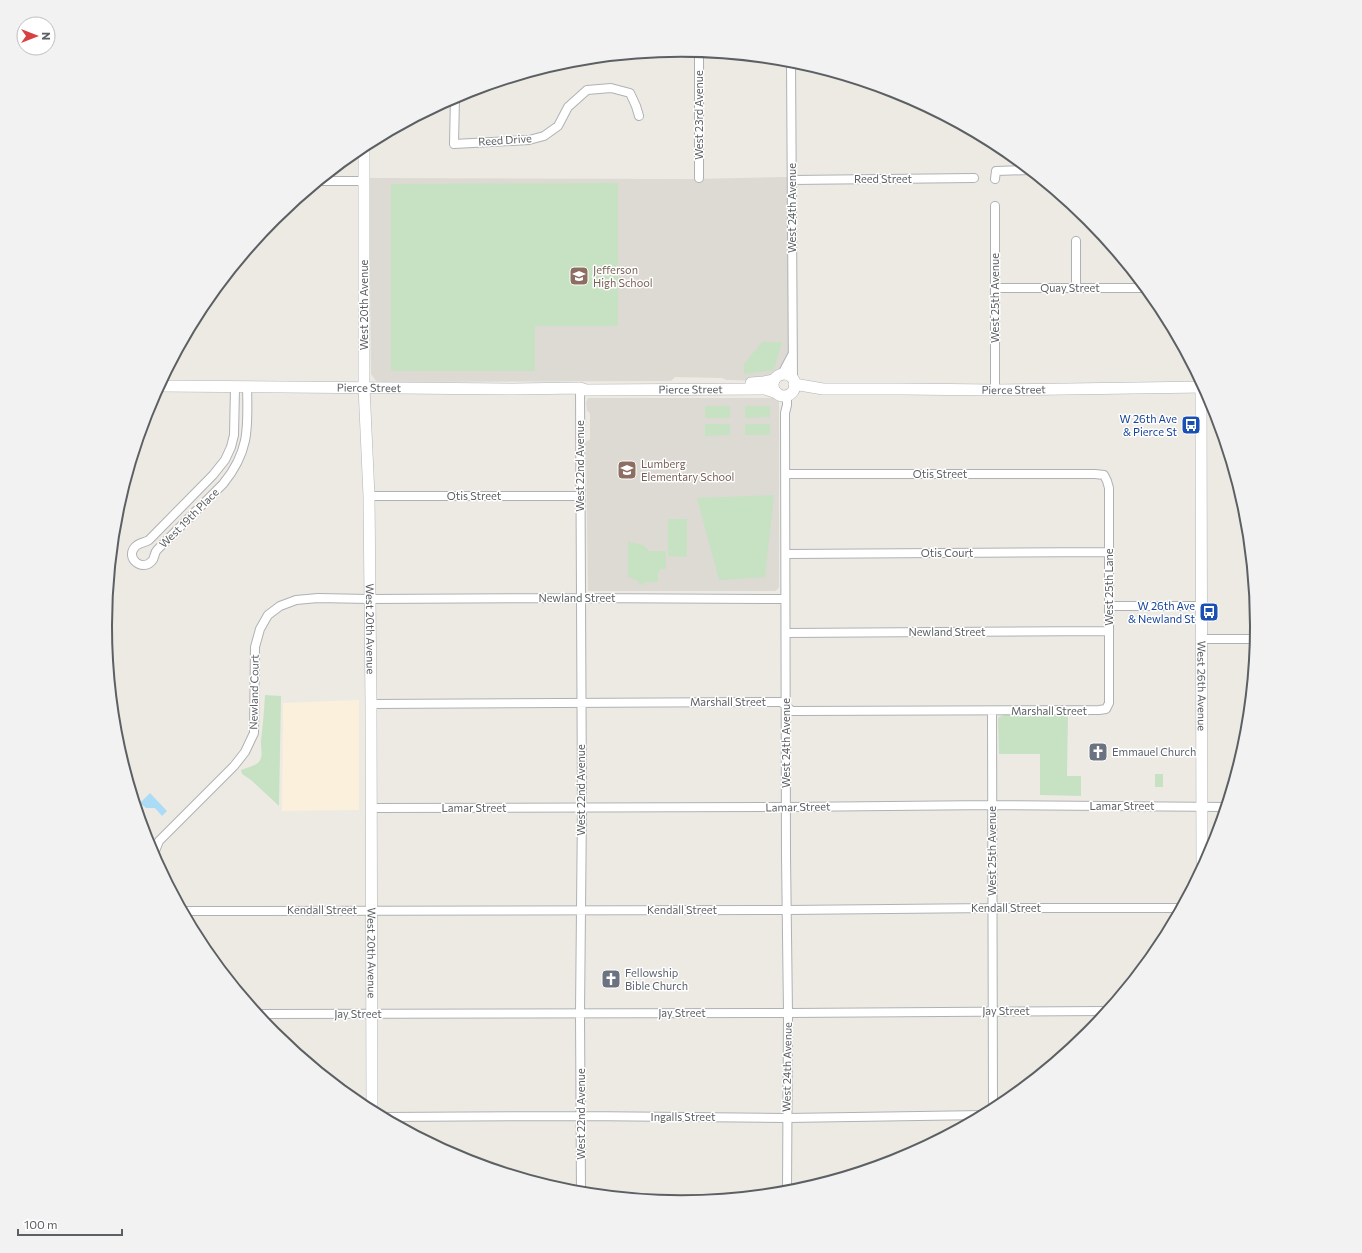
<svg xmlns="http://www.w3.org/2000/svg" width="1362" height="1253" font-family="Commissioner,sans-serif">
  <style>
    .commercial { fill: #faf0dc }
    .education { fill: #ddd9d3 }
    .green { fill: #c6e2c3 }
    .water { fill: #acdcf5 }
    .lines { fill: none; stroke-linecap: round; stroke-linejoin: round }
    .street-casing { stroke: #afb2b5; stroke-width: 10 }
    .secondary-casing { stroke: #b1b4b7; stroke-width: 12 }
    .street { stroke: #fff; stroke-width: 8 }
    .secondary { stroke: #fff; stroke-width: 11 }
    .labels { text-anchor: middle; stroke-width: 3; stroke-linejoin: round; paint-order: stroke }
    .street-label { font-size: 11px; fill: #5c6063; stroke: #fff }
    .education-label { font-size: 11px; fill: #785e54; stroke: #fff; text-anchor: start }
    .transit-label { font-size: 11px; fill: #164399; stroke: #fff; text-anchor: end }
    .worship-label { font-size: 11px; fill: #5b616d; stroke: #fff; text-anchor: start }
    .rim { fill: none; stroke: #5c6063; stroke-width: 2 }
  </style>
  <rect width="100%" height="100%" fill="#edeae4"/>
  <path class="commercial" d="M359 700V810L282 811 283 703Z"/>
  <path class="education" d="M788 177 790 373 788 379 783 381 726 380 722 378 675 377 671 381 382 382 376 381 371 374 369 178 692 179Z
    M588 398H777L779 401V587L778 589 775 591H588L586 442 590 439V414L587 410 586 402Z"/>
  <path class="green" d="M618 183V326H535V371H391V184Z
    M762 342H782L774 370 744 374V364Z
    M705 406H730V418H705Z
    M745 406H770V417L745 418Z
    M705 424H730V435L705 436Z
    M745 424H770V435H745Z
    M774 495 765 577 719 580 697 498Z
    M668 519H687V557L668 556Z
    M628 541 631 543C639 543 644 544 649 551H666V569H661L658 572V582H646L640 585 637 580 628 577Z
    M265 695 281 696 279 806 251 780 242 774 241 770C246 768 255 766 259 762 264 755 260 747 261 740 263 725 264 710 265 695Z
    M1004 715H1068L1067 776H1081V796L1040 795V754H999L998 719 999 717Z
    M1155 774H1163V787H1155Z"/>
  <path class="water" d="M150 793 167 811 162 816 155 808H146L140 803Z"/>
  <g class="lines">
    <g class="street-casing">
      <path id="street" d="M699 52V178
        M791 61 793 381
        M455 97 454 144 529 140 544 136 558 126 568 107 587 90 611 88 630 93 636 106 639 116
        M995 179 996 171 1030 170
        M792 180 974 178
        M320 181H364
        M995 206V390
        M1076 241V288
        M995 288H1145
        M782 374 792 355
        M235 387 234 435 231 447 225 460 213 475 149 540C144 543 138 543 135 547 125 558 142 572 152 561 155 558 154 553 157 550L223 484C250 451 248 427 247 387
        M580 388 582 807 580 1012 581 1193
        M787 395V405L785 413 786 856 788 1013 787 1193
        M369 496H580
        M786 554 1108 552
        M1109 606H1201
        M786 633 1109 631
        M1201 639H1256
        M371 704 781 702 792 711 1099 710 1106 709 1109 703V488L1107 481 1104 475 1095 474H785
        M992 711 993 1110
        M371 808 786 807 992 805 1226 807
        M153 856 159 841 234 766 245 752 254 733 255 647 260 629 268 615 280 606 296 600 318 598 369 599 580 598 785 599
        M182 911 787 910 992 908H1181
        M256 1014 788 1013 1108 1011
        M382 1117 581 1116 787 1118 985 1115"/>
    </g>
    <g class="secondary-casing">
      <g id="secondary">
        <path id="s1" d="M364 145V387L369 496 371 704 372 1112"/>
        <circle cx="784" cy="385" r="11"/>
        <path d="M751 383 764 382 774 380"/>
        <path id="s2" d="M1201 383 1202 869"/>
        <path id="s3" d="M794 384 823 389H901L995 390 1204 387"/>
        <path id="s4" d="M159 386 514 389 580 388 586 390 765 389 777 393"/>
      </g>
    </g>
    <use href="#street" class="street"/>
    <use href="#secondary" class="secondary"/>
  </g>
  <defs>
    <g id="school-square" transform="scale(1)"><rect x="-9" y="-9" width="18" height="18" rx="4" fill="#8d6e63" stroke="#fff"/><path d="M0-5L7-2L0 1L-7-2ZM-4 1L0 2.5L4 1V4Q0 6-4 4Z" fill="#fff"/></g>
    <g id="bus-square" transform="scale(1)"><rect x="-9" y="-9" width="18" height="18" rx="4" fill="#1a4fb4" stroke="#fff"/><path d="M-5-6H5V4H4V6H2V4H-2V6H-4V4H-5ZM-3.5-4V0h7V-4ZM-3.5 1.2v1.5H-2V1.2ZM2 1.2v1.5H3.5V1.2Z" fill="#fff"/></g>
    <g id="church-square" transform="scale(1)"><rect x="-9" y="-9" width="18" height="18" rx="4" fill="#6b7280" stroke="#fff"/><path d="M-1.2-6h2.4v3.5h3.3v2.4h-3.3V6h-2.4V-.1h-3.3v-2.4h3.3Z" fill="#fff"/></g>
  </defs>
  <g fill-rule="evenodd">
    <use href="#school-square" x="579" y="276"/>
    <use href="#bus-square" x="1191" y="425"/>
    <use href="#school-square" x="627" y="470"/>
    <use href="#bus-square" x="1209" y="612"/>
    <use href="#church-square" x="1098" y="752"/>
    <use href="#church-square" x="611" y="979"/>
  </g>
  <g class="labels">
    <g class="street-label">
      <text transform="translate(699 115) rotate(-90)" y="4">West 23rd Avenue</text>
      <text transform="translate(505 140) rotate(-4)" y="4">Reed Drive</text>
      <text x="883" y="183">Reed Street</text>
      <text transform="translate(792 208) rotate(-90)" y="4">West 24th Avenue</text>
      <text x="1070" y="292">Quay Street</text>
      <text transform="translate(995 298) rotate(-90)" y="4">West 25th Avenue</text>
      <text transform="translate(364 305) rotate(-90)" y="4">West 20th Avenue</text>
      <text dy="4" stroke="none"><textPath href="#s4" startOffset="210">Pierce Street</textPath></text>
      <text dy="4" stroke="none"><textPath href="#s3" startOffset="220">Pierce Street</textPath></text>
      <text dy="4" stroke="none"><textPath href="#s4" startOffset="532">Pierce Street</textPath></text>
      <text transform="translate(580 466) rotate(-90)" y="4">West 22nd Avenue</text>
      <text x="940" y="478">Otis Street</text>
      <text x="474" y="500">Otis Street</text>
      <text transform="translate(189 518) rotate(-45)" y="4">West 19th Place</text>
      <text x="947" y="557">Otis Court</text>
      <text transform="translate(1109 587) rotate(-90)" y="4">West 25th Lane</text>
      <text x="577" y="602">Newland Street</text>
      <text dy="4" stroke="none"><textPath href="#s1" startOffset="484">West 20th Avenue</textPath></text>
      <text x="947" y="636">Newland Street</text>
      <text dy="4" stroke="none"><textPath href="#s2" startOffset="303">West 26th Avenue</textPath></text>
      <text transform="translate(254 692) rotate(-89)" y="4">Newland Court</text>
      <text x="728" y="706">Marshall Street</text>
      <text x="1049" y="715">Marshall Street</text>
      <text transform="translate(786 743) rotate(-90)" y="4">West 24th Avenue</text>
      <text transform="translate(581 790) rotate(-90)" y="4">West 22nd Avenue</text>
      <text x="1122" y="810">Lamar Street</text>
      <text transform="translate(798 807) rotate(-1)" y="4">Lamar Street</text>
      <text x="474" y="812">Lamar Street</text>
      <text transform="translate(992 851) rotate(-90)" y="4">West 25th Avenue</text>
      <text x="1006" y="912">Kendall Street</text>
      <text x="322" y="914">Kendall Street</text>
      <text x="682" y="914">Kendall Street</text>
      <text dy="4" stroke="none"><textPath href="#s1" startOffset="808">West 20th Avenue</textPath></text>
      <text x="1006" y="1015">Jay Street</text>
      <text x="682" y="1017">Jay Street</text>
      <text x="358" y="1018">Jay Street</text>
      <text transform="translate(787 1067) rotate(-89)" y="4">West 24th Avenue</text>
      <text transform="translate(581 1114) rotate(-90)" y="4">West 22nd Avenue</text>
      <text x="683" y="1121">Ingalls Street</text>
    </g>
    <g class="education-label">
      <text x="593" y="274">Jefferson<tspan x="593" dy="13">High School</tspan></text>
      <text x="641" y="468">Lumberg<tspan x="641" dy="13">Elementary School</tspan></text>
    </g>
    <g class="transit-label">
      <text x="1177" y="423">W 26th Ave<tspan x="1177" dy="13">&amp; Pierce St</tspan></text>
      <text x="1195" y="610">W 26th Ave<tspan x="1195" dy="13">&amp; Newland St</tspan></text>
    </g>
    <g class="worship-label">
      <text x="1112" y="756">Emmauel Church</text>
      <text x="625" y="977">Fellowship<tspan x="625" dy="13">Bible Church</tspan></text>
    </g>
  </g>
  <path d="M0 0H1362V1253H0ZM112 626a569 569 0 1 1 1138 0a569 569 0 1 1-1138 0Z" fill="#f2f2f3" fill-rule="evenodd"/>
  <path class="rim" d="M112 626a569 569 0 1 1 1138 0a569 569 0 1 1-1138 0Z"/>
  <g transform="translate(36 36) rotate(90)"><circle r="19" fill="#ffffff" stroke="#bebfc1"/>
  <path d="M0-3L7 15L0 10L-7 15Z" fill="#d64144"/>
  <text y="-6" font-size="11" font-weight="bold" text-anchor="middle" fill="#5c6063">N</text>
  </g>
  <path d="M18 1229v6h104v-6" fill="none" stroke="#5c6063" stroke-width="2"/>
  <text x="24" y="1229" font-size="12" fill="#5c6063" stroke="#ffffff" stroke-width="3" paint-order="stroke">100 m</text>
</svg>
